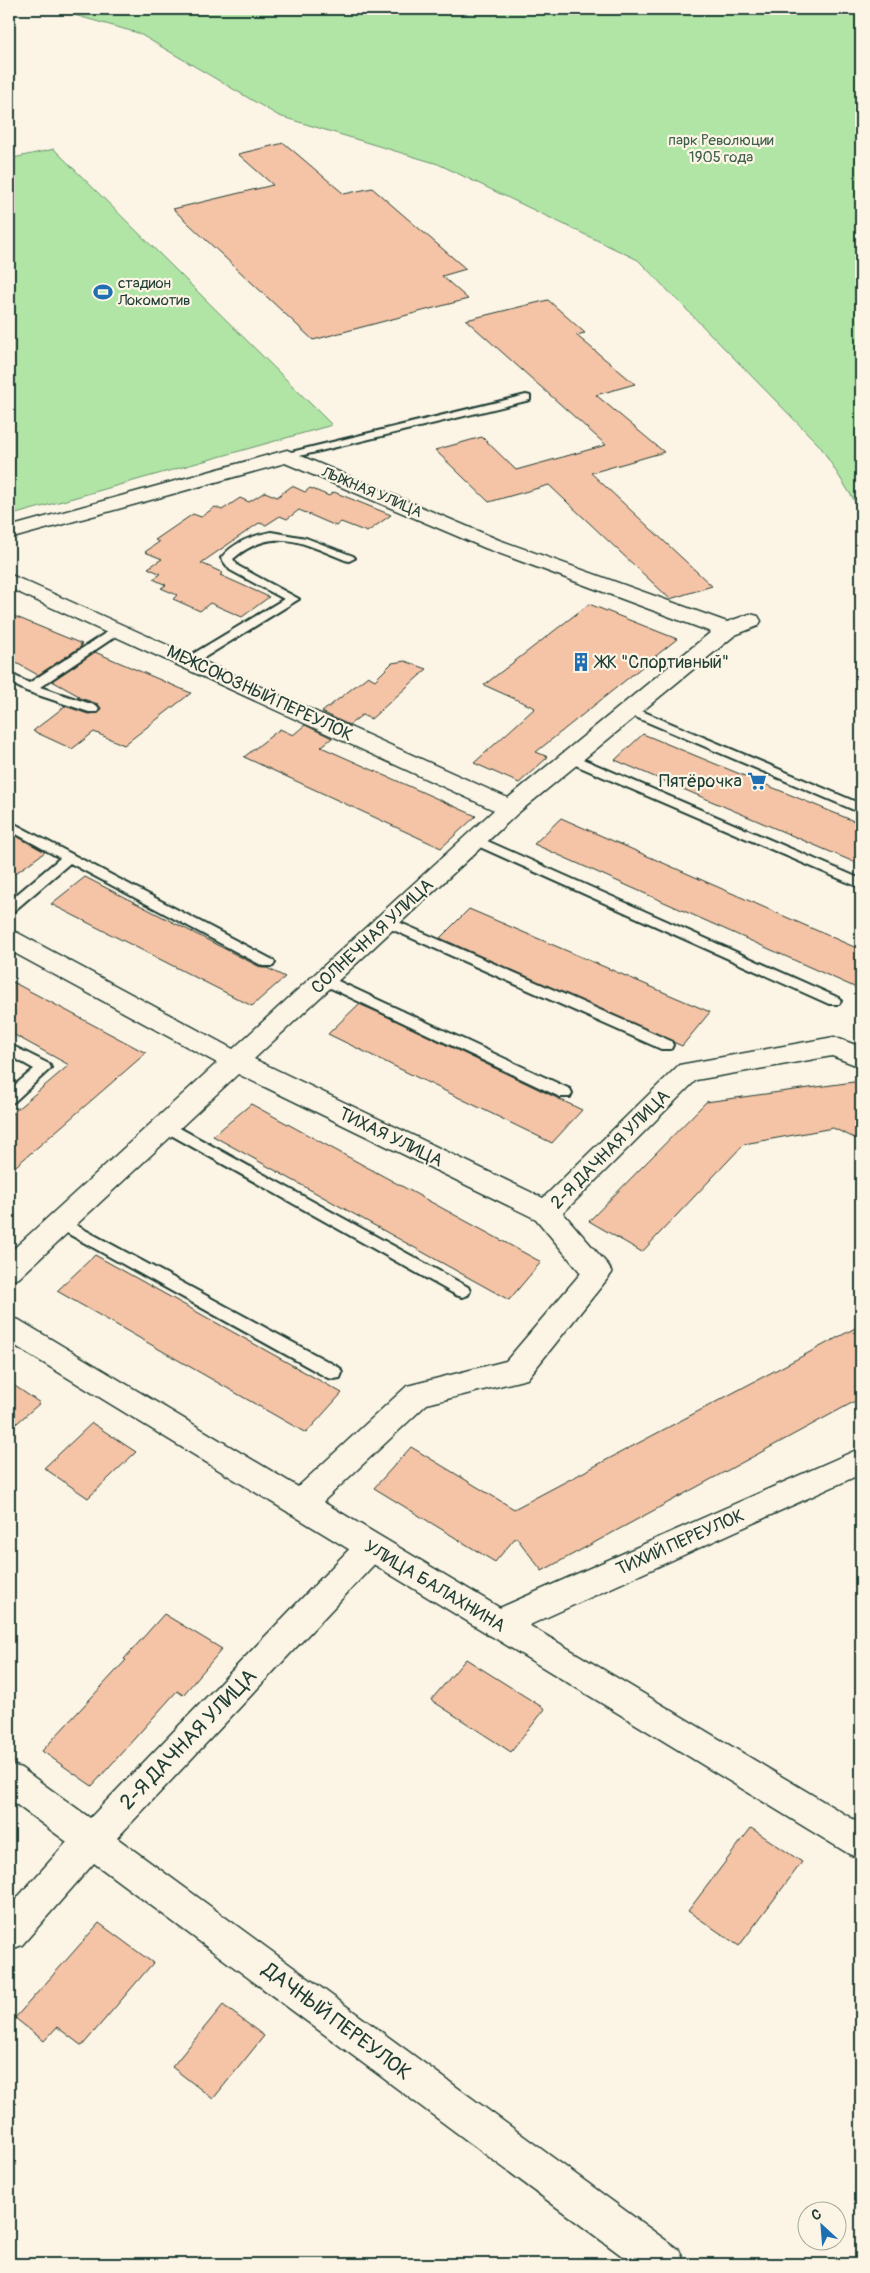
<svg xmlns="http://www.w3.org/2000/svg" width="870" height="2273" font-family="Pangolin,sans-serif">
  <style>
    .green { fill: #b1e5a6; stroke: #68916d }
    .building { fill: #f5c3a6; stroke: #1f3d34 }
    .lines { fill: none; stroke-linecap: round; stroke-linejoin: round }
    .lane-casing { stroke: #1f3d34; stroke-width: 4 }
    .street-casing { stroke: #1f3d34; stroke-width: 3 }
    .secondary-casing { stroke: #1f3d34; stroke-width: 3 }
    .lane { fill: #fcf5e5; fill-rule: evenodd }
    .street { fill: #fcf5e5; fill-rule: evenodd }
    .secondary { fill: #fcf5e5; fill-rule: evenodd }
    .labels { text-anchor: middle; stroke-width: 4.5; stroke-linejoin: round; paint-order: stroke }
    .far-park-label { font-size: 15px; fill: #3c5f4b; stroke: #fcf5e5 }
    .far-poi-label { font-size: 15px; fill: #1f3d34; stroke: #fcf5e5; text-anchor: start }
    .far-street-label { font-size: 15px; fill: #1f3d34; stroke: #fcf5e5 }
    .poi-label { font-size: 18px; fill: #1f3d34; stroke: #fcf5e5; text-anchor: start }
    .street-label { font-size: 18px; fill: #1f3d34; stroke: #fcf5e5 }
    .near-street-label { font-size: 21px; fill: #1f3d34; stroke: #fcf5e5 }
  </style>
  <rect width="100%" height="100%" fill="#fcf5e5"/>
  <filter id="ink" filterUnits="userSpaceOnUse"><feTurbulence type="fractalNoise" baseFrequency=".02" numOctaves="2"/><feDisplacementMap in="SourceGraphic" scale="10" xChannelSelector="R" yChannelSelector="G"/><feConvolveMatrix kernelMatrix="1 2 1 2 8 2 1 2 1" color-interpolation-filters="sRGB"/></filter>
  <g filter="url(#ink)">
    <path class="green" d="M53 9H861V511L820 446 638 260 438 164 279 116 138 33Z
      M54 149 332 425 9 516V159Z"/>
    <path class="building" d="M284 143 344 194 372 188 466 269 442 276 468 299 313 340 173 209 273 185 238 154Z
      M548 300 585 333 576 335 635 384 596 395 664 452 591 473 712 586 670 599 549 485 489 502 435 450 482 437 516 470 606 445 466 320Z
      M292 486 305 492 310 488 329 496 334 492 391 515 367 532 341 522 336 526 299 510 287 519 280 516 266 525 259 523 201 563 223 573 220 575 269 597 242 617 210 603 200 611 173 599 177 595 161 588 166 585 153 579 161 574 148 568 162 559 145 552 159 542 155 540 193 514 201 517 215 507 222 510 240 498 249 502 265 492 277 497Z
      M589 604 677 639 536 752 548 757 519 783 474 763 535 708 484 685Z
      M9 614 82 644 80 645 82 646 38 675 9 659Z
      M95 652 191 693 124 745 94 732 72 749 33 731 65 706 88 714 99 713 101 708 98 704 77 697 79 696 52 681Z
      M405 661 427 669 371 719 362 715 349 725 322 712 368 676 375 680 392 663Z
      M305 725 332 738 321 747 476 816 441 848 244 757 280 729 293 735Z
      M643 734 861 824V865L615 760Z
      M561 818 861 950V990L534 844Z
      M9 832 45 852 9 878Z
      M85 877 262 968H267L285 977 252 1006 51 904Z
      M469 909 710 1012 682 1046 440 938Z
      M9 980 146 1053 9 1172V1116L69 1065 9 1032Z
      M359 1004 384 1015 582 1110 552 1143 328 1034Z
      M861 1081V1141L833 1128 744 1144 642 1252 589 1221 706 1102Z
      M251 1104 541 1262 509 1300 213 1136Z
      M95 1255 342 1393 306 1433 57 1291Z
      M861 1325V1398L542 1571 516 1537 495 1562 374 1488 411 1447 514 1509Z
      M9 1382 40 1403 9 1430Z
      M92 1423 136 1452 88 1498 44 1468Z
      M164 1614 222 1649 183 1695 177 1691 92 1786 42 1751 126 1660 124 1659Z
      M466 1659 545 1709 511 1752 431 1700Z
      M751 1828 802 1862 739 1946 688 1911Z
      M99 1923 153 1963 82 2046 57 2027 44 2041 15 2018Z
      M223 2005 264 2036 213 2099 172 2067Z"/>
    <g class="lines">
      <g class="lane-casing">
        <path id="lane" d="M526 395 530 396V400L287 459 281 456 283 454Z
          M271 532 306 538 353 556 355 558 349 561 345 560C303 543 273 525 233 559L238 566 299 599 194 664H186L184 661 186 658 284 599 230 570 221 558C234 542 252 536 271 532Z
          M118 625 122 626 124 629 122 632 40 687 97 706 99 709 97 712H89L26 691 9 682V673L29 683Z
          M630 706 861 804V813L626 713 624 710Z
          M571 754 861 879V888L566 761 565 758Z
          M9 821 273 960 275 963 273 966H263L70 863 14 911 9 912V901L60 858 9 830Z
          M476 836 839 998 841 1001 839 1004H829L471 843 469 840 471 837Z
          M387 917 671 1041 673 1045 671 1049H661L382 925 380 922 382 919Z
          M325 975 570 1089 572 1093 570 1097H560L320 983 318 980 320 977Z
          M9 1044 49 1064 51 1068 14 1102 9 1103V1090L34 1069 9 1055Z
          M167 1121 468 1287 470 1291 468 1295 462 1297 456 1295 162 1130 160 1126 162 1122Z
          M61 1217 340 1368 342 1373 340 1378 334 1379 328 1378 56 1227 53 1223 56 1219Z"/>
      </g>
      <g class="street-casing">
        <path id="street" d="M287 450 499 540 727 622 750 614 758 616 761 621 758 626 735 635 518 813 254 1059 543 1198 679 1065 834 1037 861 1047V1067L832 1056 696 1080 563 1213 608 1265 612 1273 527 1379 427 1404 311 1513 300 1517 289 1513 284 1504 289 1495 407 1386 506 1361 581 1273 536 1219 238 1074 19 1278 9 1281V1253L217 1063 9 950V931L18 933 233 1049 494 810 9 588V574L508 798 711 632 485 548 285 463 9 539V527Z
          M861 1448V1474L510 1634 498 1638 486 1634 482 1624 486 1614Z
          M371 1534 382 1538 387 1547 382 1556 117 1838 679 2250 685 2264H633L94 1863 22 1945 9 1950V1907L67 1842 9 1799V1764L21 1768 90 1818 360 1538Z"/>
      </g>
      <g class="secondary-casing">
        <path id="secondary" d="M9 1317 19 1320 861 1824V1859L849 1854 9 1342Z"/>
      </g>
      <use href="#lane" class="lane"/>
      <use href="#street" class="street"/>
      <use href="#secondary" class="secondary"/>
    </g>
  </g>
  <defs>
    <g id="stadium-bare" transform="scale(1.5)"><path d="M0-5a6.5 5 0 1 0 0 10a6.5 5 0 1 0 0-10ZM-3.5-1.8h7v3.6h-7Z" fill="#1f6fb2" stroke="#fcf5e5" stroke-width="2.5" paint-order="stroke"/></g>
    <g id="building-bare" transform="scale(1.5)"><path d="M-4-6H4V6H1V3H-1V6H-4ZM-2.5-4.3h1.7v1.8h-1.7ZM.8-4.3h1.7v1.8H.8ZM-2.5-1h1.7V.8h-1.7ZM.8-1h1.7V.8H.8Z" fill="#1f6fb2" stroke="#fcf5e5" stroke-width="2.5" paint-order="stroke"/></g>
    <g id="supermarket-bare" transform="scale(1.5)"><path d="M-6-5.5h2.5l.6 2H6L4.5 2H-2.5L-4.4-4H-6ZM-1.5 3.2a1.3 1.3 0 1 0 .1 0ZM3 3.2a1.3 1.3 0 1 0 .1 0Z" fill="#1f6fb2" stroke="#fcf5e5" stroke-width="2.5" paint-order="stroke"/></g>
  </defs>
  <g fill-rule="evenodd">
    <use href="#stadium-bare" x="103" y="292"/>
    <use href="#building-bare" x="581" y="662"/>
    <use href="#supermarket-bare" x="757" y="781"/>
  </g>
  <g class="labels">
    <g class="far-park-label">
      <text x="721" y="145">парк Революции<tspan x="721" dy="17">1905 года</tspan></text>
    </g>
    <g class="far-poi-label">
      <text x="118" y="288">стадион<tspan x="118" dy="17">Локомотив</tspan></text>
    </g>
    <g class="far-street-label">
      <text transform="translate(372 492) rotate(23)" y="5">ЛЫЖНАЯ УЛИЦА</text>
    </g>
    <g class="poi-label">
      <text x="596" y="668">ЖК "Спортивный"</text>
      <text x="742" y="787" text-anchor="end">Пятёрочка</text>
    </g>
    <g class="street-label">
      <text transform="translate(260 693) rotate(25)" y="6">МЕЖСОЮЗНЫЙ ПЕРЕУЛОК</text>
      <text transform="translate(372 936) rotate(-43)" y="6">СОЛНЕЧНАЯ УЛИЦА</text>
      <text transform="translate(391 1137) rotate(26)" y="6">ТИХАЯ УЛИЦА</text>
      <text transform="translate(610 1149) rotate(-45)" y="6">2-Я ДАЧНАЯ УЛИЦА</text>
      <text transform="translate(680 1542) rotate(-24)" y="6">ТИХИЙ ПЕРЕУЛОК</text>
      <text transform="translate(435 1586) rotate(31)" y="6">УЛИЦА БАЛАХНИНА</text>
    </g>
    <g class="near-street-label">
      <text transform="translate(188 1739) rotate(-46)" y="7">2-Я ДАЧНАЯ УЛИЦА</text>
      <text transform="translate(337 2021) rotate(37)" y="7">ДАЧНЫЙ ПЕРЕУЛОК</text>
    </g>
  </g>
  <rect width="870" height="2273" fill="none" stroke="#fcf5e5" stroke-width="30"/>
  <rect x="15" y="15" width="840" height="2243" fill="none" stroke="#1f3d34" stroke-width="2" filter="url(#ink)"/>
  <g transform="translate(822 2226) rotate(334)"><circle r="24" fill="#fcf5e5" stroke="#a4ab9e"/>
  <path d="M0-4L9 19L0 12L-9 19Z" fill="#1f6fb2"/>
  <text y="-8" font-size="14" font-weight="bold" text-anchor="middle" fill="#1f3d34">С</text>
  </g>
</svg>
